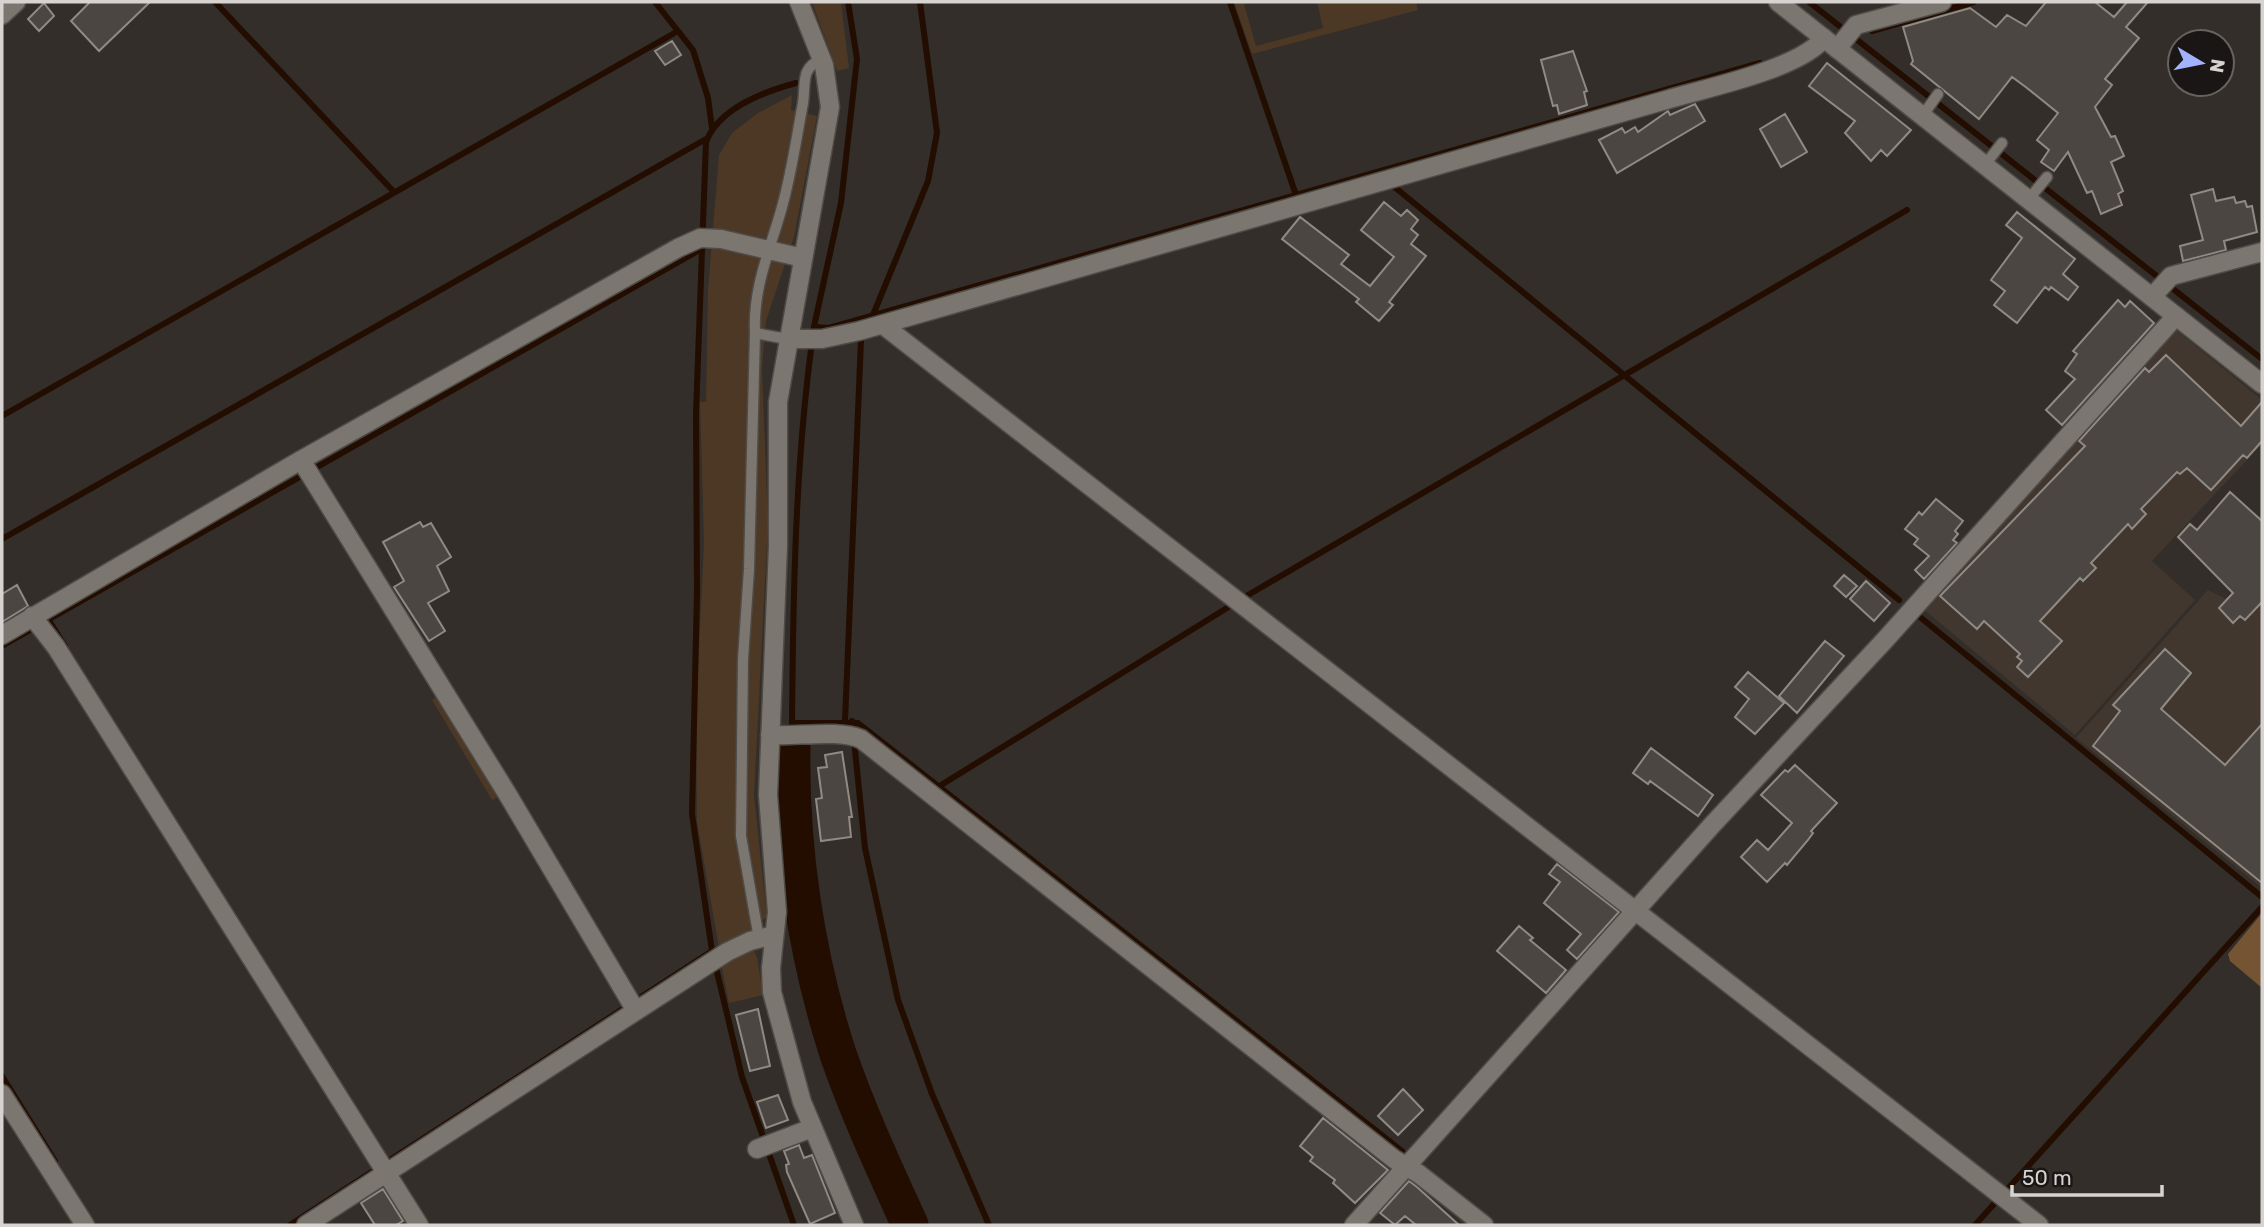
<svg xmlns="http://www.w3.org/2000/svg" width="2264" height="1227" font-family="Rubik,sans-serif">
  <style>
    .built { fill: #41372f }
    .green { fill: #4c3824 }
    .forest { fill: #755434 }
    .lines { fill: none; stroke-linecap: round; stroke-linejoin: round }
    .stream { stroke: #220d00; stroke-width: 6 }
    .river { stroke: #220d00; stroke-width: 37 }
    .building { fill: #4b4641; stroke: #908a85; stroke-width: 2 }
    .service-casing { stroke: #4f4b47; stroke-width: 13 }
    .minor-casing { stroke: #4f4b47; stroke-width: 21 }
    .tertiary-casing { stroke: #4f4b47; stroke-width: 21 }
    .service { stroke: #7c7671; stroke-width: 10 }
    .minor { stroke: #7c7671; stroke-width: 18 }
    .tertiary { stroke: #7c7671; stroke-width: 18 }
  </style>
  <rect width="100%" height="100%" fill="#332e29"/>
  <path class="built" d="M2176 330 2262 400V444L2152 561 2195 600 2075 735 1922 608Z
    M2262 560V888L2076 738 2208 590 2226 599Z"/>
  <path class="green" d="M812 2H841L849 68 837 71Z
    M1234 2H1250L1244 4 1256 46 1323 28 1317 2H1416L1418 10 1252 54Z
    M792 95 791 110 817 116 794 237 766 321 762 368 768 524 754 795 767 918 753 923 751 935 719 948 697 822 696 712 704 543 700 402H706L708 289 719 155 732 133 758 113Z
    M442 694 504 794 492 800 432 700Z
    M752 948 757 957 763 995 729 1003 721 964Z"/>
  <path class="forest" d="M2262 913V988L2230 961 2228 954Z"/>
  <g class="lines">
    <path class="stream" d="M215 2 394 192
      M655 2 693 50 708 98 712 128
      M1230 2 1296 195
      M1809 2 2262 359
      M1872 31 1974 2
      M1392 185 1899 600
      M873 315 928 181 937 133 920 2
      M814 327 829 328 1760 63
      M813 331 841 203 857 59 848 2
      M2 416 678 31
      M2 539 706 139
      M1920 617 2262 897
      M48 619 65 646
      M2 646 703 248
      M845 721 861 340
      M852 721 865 848 898 1000 932 1094 989 1225
      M792 723H858L1402 1151
      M792 726C793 598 795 468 812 342
      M938 787 1243 598 1907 210
      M2 1076 55 1161
      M290 1225 712 951
      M794 1225 742 1077 712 951 692 814 697 591 696 413 706 142C719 108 763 92 796 83
      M1975 1225 2262 907"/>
    <path class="river" d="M792 745C790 848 806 955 838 1054 858 1112 885 1170 910 1225"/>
  </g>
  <path class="building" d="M90 2H150L99 51 71 21Z
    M2046 2H2095L2114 17 2127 2H2148L2126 27 2139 38 2105 79 2112 85 2095 107 2111 137 2115 136 2124 156 2111 162 2123 191 2118 194 2122 205 2101 214 2092 191 2087 193 2068 152 2054 171 2041 162 2049 150 2037 140 2058 113 2027 88 2012 77 1979 119 1911 64 1913 61 1903 27 1970 8 1996 27 2007 15 2026 26Z
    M44 3 54 16 39 31 28 19Z
    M672 41 681 55 665 65 655 51Z
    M1573 51 1587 91 1584 92 1587 105 1559 114 1557 105 1553 106 1541 60Z
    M1827 63 1911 130 1887 156 1881 150 1871 161 1845 133 1855 121 1809 86Z
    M1695 104 1705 121 1617 173 1599 140 1622 128 1625 133 1635 127 1638 132 1668 111 1670 115Z
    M1785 114 1807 152 1781 167 1760 129Z
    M2213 189 2216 201 2234 197 2236 203 2245 201 2247 207 2252 206 2257 232 2224 241 2226 250 2183 261 2180 246 2203 240 2191 195Z
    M1384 202 1401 216 1407 210 1418 220 1411 229 1418 235 1411 244 1426 256 1389 302 1393 305 1379 321 1356 302 1359 299 1282 239 1300 217 1349 255 1341 264 1370 286 1394 257 1361 230Z
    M2017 212 2075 259 2063 274 2078 287 2068 300 2051 287 2049 290 2045 287 2017 323 1994 305 2005 291 1991 280 2022 238 2006 225Z
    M2118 300 2125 307 2130 301 2154 323 2062 425 2046 410 2075 379 2065 371 2077 354 2073 351Z
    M2166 355 2241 426 2262 402V441L2247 458 2243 455 2211 490 2187 468 2180 474 2177 472 2141 509 2146 514 2132 529 2128 524 2091 563 2096 568 2083 581 2080 578 2040 621 2062 641 2028 677 2017 667 2022 661 2017 657 2020 654 1984 621 1977 629 1940 596 2085 446 2079 441 2145 368 2149 372Z
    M2230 492 2262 521V602L2245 620 2240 616 2233 623 2219 608 2233 593 2178 537 2190 524 2197 530Z
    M1936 499 1963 521 1955 531 1958 534 1953 540 1957 543 1924 579 1915 570 1929 556 1914 544 1918 539 1905 529 1919 512 1922 515Z
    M420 522 423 527 431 523 451 557 437 566 449 591 428 603 445 631 429 641 394 587 404 581 383 542Z
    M1844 575 1857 586 1846 597 1834 586Z
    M1866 581 1890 603 1874 621 1850 599Z
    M17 585 28 606 2 622V594Z
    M1825 641 1844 656 1797 713 1779 696Z
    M2165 649 2191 673 2161 709 2225 765 2262 724V883L2093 746 2120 711 2113 705Z
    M1748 672 1784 703 1755 734 1735 717 1749 699 1735 687Z
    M1651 748 1713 795 1698 816 1650 781 1648 784 1633 773Z
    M842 752 852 817H849L851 837 821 841 816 799 822 798 818 768 827 767 825 755Z
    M1795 765 1837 803 1811 831 1813 833 1808 840 1787 865 1785 863 1767 882 1741 857 1757 840 1768 850 1792 823 1761 795 1785 770 1788 772Z
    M1557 864 1619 912 1577 959 1567 950 1581 934 1544 903 1560 882 1549 874Z
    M1519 926 1533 938 1530 940 1566 970 1546 993 1497 951Z
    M758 1009 770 1066 750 1071 736 1015Z
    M1403 1089 1423 1110 1398 1135 1378 1116Z
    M778 1095 788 1120 766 1128 757 1102Z
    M1323 1118 1388 1170 1355 1203 1333 1183 1335 1180 1310 1161 1313 1157 1300 1146Z
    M799 1145 804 1158 812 1155 835 1213 810 1224 787 1172 786 1165 789 1164 784 1151Z
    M1409 1181 1417 1187 1459 1225H1416L1405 1216 1395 1225 1380 1213Z
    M383 1189 403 1221 396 1225H375L361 1203Z"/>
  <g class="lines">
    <g class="service-casing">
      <path id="service" d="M1923 115 1938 94
        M1984 166 2002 143
        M2028 200 2047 177
        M755 333 749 569 743 659 741 836 759 939
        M787 339 755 333C753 289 768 255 780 214 791 178 796 140 803 103 806 83 800 68 822 59"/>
    </g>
    <g class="minor-casing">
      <path id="minor" d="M799 2 824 65 830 107 778 402V546L768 795 777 912 771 968 772 992 802 1102 854 1225
        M2 15 16 2
        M1837 49 1856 25 1942 2
        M2152 297 2171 276 2262 252
        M883 325 2039 1225
        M787 339H822L859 331 1666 100C1706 88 1800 69 1824 38
        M301 460 508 795 636 1011
        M32 616 56 647 419 1225
        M2 635 301 460 678 248 700 238 721 239 803 258
        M770 735C797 737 838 729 861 739L1394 1159 1419 1174 1484 1225
        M2 1094 85 1225
        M757 1149 812 1128
        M306 1225 727 952 750 941 774 935
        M1354 1225 1713 824 1884 641 2176 316"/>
    </g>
    <g class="tertiary-casing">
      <path id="tertiary" d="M1778 2 2262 384"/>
    </g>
    <use href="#service" class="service"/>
    <use href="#minor" class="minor"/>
    <use href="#tertiary" class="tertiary"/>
  </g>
  <rect width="2264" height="1227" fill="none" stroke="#d6d3d0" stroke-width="7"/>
  <g transform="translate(2201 63) rotate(100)"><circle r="33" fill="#191615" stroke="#656260" stroke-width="2"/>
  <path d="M0-5L12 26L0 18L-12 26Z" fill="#a3b2fd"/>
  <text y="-10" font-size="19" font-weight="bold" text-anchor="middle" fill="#d6d3d0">N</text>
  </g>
  <path d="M2012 1185v10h150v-10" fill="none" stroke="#d6d3d0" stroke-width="3.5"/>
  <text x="2022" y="1185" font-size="21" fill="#d6d3d0" stroke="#191615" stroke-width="5" paint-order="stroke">50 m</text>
</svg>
